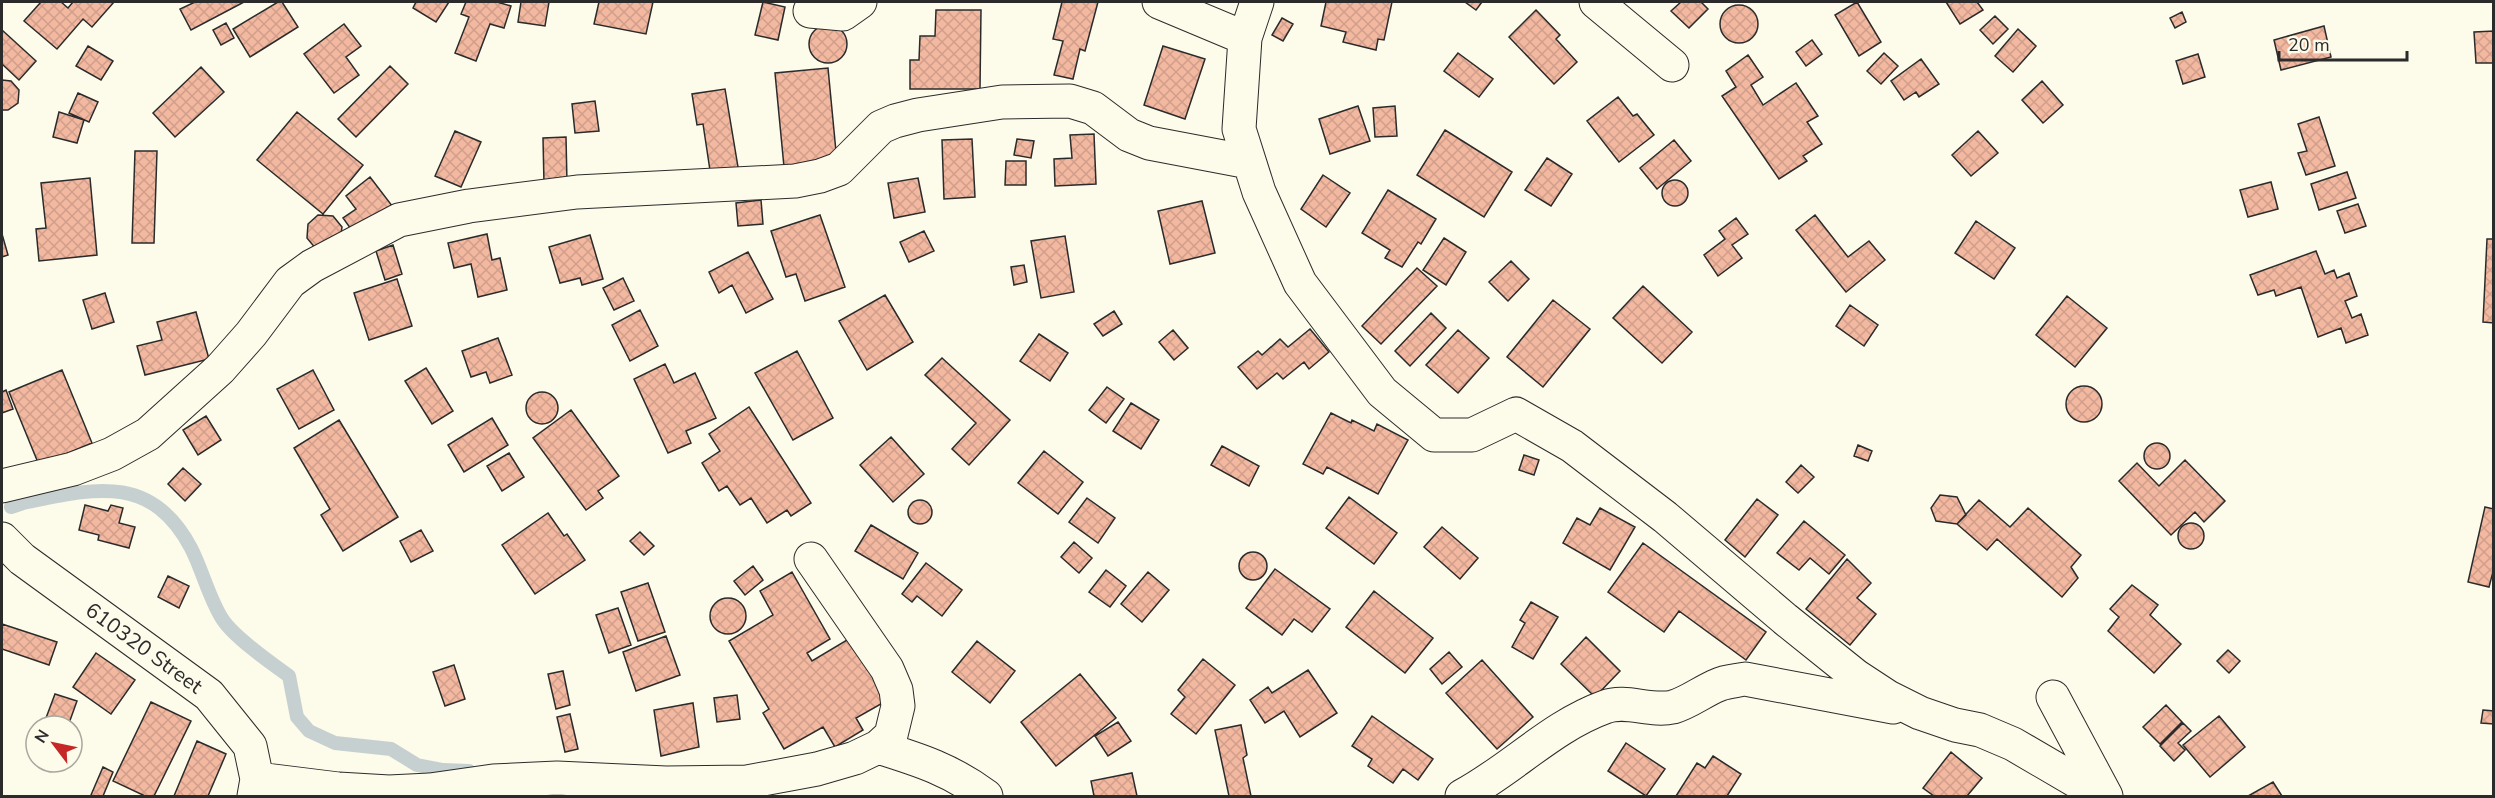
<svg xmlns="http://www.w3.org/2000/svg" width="2495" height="798" font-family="'Nunito Sans',sans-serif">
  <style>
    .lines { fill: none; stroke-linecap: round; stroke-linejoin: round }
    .stream { stroke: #c7d0d0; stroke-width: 14 }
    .building { fill: url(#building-cross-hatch); stroke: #2b2b2b; stroke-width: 1.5 }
    .street-casing { stroke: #2b2b2b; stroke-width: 35 }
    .street { stroke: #fdfbea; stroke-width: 33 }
    .labels { text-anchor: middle; stroke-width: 4.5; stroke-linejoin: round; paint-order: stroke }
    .street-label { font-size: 21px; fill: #2b2b2b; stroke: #fdfbea }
  </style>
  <defs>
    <pattern id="building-cross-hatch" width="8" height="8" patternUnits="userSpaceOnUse" patternTransform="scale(1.5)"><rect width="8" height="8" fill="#f2b8a0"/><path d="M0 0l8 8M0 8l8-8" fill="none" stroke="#d09e8a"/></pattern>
  </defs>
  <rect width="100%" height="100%" fill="#fdfbea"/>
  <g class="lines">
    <path class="stream" d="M11 507 23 503C92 489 151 472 191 548 202 569 210 601 223 620 235 638 271 663 289 676L297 717 309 731 335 743 391 749 417 765 443 770 469 771"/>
  </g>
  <path class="building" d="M41 2H61L68 8 73 2H114L92 27 83 19 57 49 24 21Z
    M195 2H244L191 30 180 9Z
    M278 2H282L298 27 250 57 233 29Z
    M416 2H449L436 22 413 8Z
    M466 2H497L511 6 504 28 490 24 476 61 455 53 469 17 461 14Z
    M521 2H549L545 26 518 22Z
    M599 2H653L646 34 594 24Z
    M763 2 785 7 778 40 755 35Z
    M1062 2H1098L1085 51 1080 49 1073 79 1054 75 1063 41 1053 39Z
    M1326 2H1392L1384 40 1378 39 1376 50 1343 42 1346 32 1321 26Z
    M1465 2H1482L1476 10Z
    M1681 2H1701L1708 9 1689 28 1671 11Z
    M1857 2 1881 42 1859 56 1835 15Z
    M1946 2H1977L1983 10 1960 24Z
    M1720 24a19 19 0 1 1 38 0a19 19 0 1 1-38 0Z
    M936 10H981L980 89H910V60H919L920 36H935Z
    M1536 10 1560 35 1556 39 1577 62 1554 84 1509 37Z
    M2182 12 2186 22 2175 28 2170 18Z
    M1995 16 2008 29 1993 44 1980 30Z
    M1282 18 1293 24 1283 41 1272 35Z
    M226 23 234 38 221 45 213 30Z
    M344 24 361 46 346 57 359 75 334 93 304 54Z
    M809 44a19 19 0 1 1 38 0a19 19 0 1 1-38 0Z
    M2324 26 2331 57 2281 70 2274 40Z
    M2018 29 2036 46 2013 72 1995 56Z
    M2 30 36 61 19 80 2 64Z
    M2494 31V63H2476L2474 32Z
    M1812 40 1822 54 1806 66 1796 52Z
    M88 46 113 61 101 80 76 66Z
    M1163 46 1205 59 1185 119 1144 105Z
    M1458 53 1493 79 1479 97 1444 71Z
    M1884 53 1898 66 1881 84 1867 71Z
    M2198 54 2205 77 2183 84 2176 61Z
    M1748 55 1763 77 1751 85 1763 105 1796 83 1818 116 1807 122 1822 144 1803 156 1807 161 1779 179 1722 96 1736 87 1726 71Z
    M1921 59 1939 84 1919 97 1916 92 1904 100 1891 81Z
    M390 66 408 84 356 137 338 119Z
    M201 67 224 92 175 137 153 113Z
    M828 68 837 162 784 167 775 73Z
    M2 80 11 81 19 90 18 103 8 110H2Z
    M2042 81 2063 105 2043 123 2022 100Z
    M725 89 739 173 711 177 703 124 697 125 692 94Z
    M78 93 98 102 89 122 69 113Z
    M1618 97 1633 116 1637 114 1654 135 1619 162 1587 121Z
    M595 101 599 131 575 133 572 104Z
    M1358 106 1370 141 1330 154 1319 119Z
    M1395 106 1397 136 1375 137 1373 108Z
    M59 112 84 120 77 143 53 137Z
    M297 112 363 165 323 214 257 160Z
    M2319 117 2335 166 2306 175 2298 153 2307 151 2298 124Z
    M1445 130 1512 172 1484 217 1417 175Z
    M455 131 481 142 461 187 435 176Z
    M1978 131 1998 153 1971 176 1952 155Z
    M1094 134 1096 184 1055 186 1054 159 1072 158 1070 135Z
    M566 137 567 183 544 184 543 138Z
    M972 139 975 197 944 199 942 140Z
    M1017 139 1034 141 1031 158 1014 155Z
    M1674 140 1691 161 1657 189 1640 168Z
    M135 151H157L154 243H132Z
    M1547 158 1572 174 1551 206 1525 190Z
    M1006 161H1026V185H1005Z
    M2347 172 2356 198 2319 210 2311 184Z
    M1323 175 1350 193 1326 227 1301 209Z
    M370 177 393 207 356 236 343 218 356 209 346 196Z
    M90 178 97 255 39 261 36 229 46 228 41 183Z
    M918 178 925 212 894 218 888 183Z
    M1662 193a13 13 0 1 1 26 0a13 13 0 1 1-26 0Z
    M2271 182 2278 209 2248 217 2240 190Z
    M1388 190 1436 219 1421 244 1418 242 1402 267 1385 258 1390 250 1362 233Z
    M761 200 763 224 738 226 736 203Z
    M1202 201 1215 253 1170 264 1158 211Z
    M2358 204 2366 226 2345 233 2337 211Z
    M318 215 333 216 342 227 340 241 316 249 307 238 308 224Z
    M820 215 845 287 805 301 796 274 786 277 771 231Z
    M1815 215 1848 257 1869 241 1885 260 1846 292 1796 230Z
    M1736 218 1748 234 1732 245 1742 258 1718 276 1704 255 1725 239 1719 231Z
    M1976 221 2015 248 1994 279 1955 253Z
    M924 231 934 251 909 262 900 242Z
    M2 234 8 255 2 257Z
    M487 234 492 260 500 258 507 290 478 297 471 264 454 268 448 243Z
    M590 235 603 279 582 285 580 278 560 283 549 247Z
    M1065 236 1074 292 1041 298 1031 241Z
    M1444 238 1466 252 1446 285 1423 270Z
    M2487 239H2494V323L2483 322Z
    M393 245 402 274 385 280 376 251Z
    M2316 251 2325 274 2334 270 2337 278 2349 273 2357 296 2345 301 2352 318 2361 314 2368 335 2346 343 2341 328 2318 337 2301 287 2276 296 2274 290 2258 295 2250 275Z
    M748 252 773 299 746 313 732 285 719 293 709 272Z
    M1511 261 1529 279 1508 301 1489 282Z
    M1024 265 1027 282 1014 285 1011 267Z
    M1417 268 1437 286 1381 344 1362 326Z
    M623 278 634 301 614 310 603 288Z
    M397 279 412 326 369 340 354 293Z
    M1643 286 1692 332 1662 363 1613 318Z
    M105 293 114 322 92 329 83 300Z
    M885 295 913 342 867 370 839 321Z
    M2067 296 2107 328 2075 367 2036 335Z
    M1553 300 1590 329 1543 387 1507 357Z
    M1850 305 1878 325 1864 346 1836 326Z
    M640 310 658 346 630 361 612 325Z
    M1114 311 1122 324 1103 336 1094 324Z
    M196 312 209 359 145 375 137 346 162 340 157 322Z
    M1431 313 1446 328 1410 366 1395 351Z
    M1310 329 1329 352 1309 369 1304 362 1283 379 1277 373 1257 389 1238 367 1258 351 1262 355 1280 339 1288 347Z
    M1173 330 1188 348 1174 360 1159 342Z
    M1458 330 1489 358 1458 393 1426 365Z
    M1039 334 1068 353 1050 381 1020 361Z
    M498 338 512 375 490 383 486 372 471 377 462 351Z
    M797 351 833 418 793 440 755 373Z
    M942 358 1010 420 969 465 952 449 976 423 925 375Z
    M665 364 674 383 695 373 716 418 686 431 691 443 668 453 634 379Z
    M426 368 453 411 432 424 405 381Z
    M62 370 92 443 39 465 9 392Z
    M313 370 334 410 299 429 277 389Z
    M2066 404a18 18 0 1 1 36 0a18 18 0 1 1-36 0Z
    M1107 387 1124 399 1106 423 1089 410Z
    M6 390 13 409 2 413V392Z
    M526 408a16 16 0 1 1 32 0a16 16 0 1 1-32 0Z
    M1131 403 1159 420 1141 449 1113 431Z
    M749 407 811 503 791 516 787 510 767 523 751 498 740 505 727 486 719 491 702 463 720 451 709 434Z
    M571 410 619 476 598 491 603 498 586 510 533 438Z
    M1331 413 1351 423 1352 420 1374 431 1377 424 1408 440 1378 494 1327 467 1323 474 1303 464Z
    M206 416 221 440 198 455 183 430Z
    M492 418 508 445 464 472 448 445Z
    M339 420 398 517 343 551 321 515 330 509 294 448Z
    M891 437 924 474 893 502 860 465Z
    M2144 456a13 13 0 1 1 26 0a13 13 0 1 1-26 0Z
    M1858 445 1872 451 1868 461 1854 456Z
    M1222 446 1259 466 1249 486 1211 465Z
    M1044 451 1083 482 1058 514 1018 483Z
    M509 453 524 477 502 491 487 466Z
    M1524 455 1539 460 1534 475 1519 470Z
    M2185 460 2225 501 2204 522 2195 512 2171 535 2119 481 2137 463 2159 486Z
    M1801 465 1814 477 1798 493 1786 482Z
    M183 468 201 484 185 501 168 484Z
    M1940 495 1957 497 1966 515 1957 524 1936 521 1931 508Z
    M1349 497 1397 533 1374 564 1326 528Z
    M1087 498 1115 518 1098 543 1069 522Z
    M1757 499 1778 515 1745 557 1725 540Z
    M908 512a12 12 0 1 1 24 0a12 12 0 1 1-24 0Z
    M1979 500 2010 527 2028 508 2081 555 2071 567 2078 578 2062 597 1997 539 1987 550 1957 524Z
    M85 505 108 511 111 505 123 508 119 523 135 527 129 548 98 540 99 535 79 530Z
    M2485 507 2494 509V568L2489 587 2468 582Z
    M1600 508 1635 527 1610 570 1563 543 1577 518 1590 525Z
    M548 513 564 536 567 534 585 560 535 594 502 545Z
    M1804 521 1845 555 1829 574 1810 558 1799 570 1777 553Z
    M2178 536a13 13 0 1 1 26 0a13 13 0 1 1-26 0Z
    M871 525 918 553 903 579 855 551Z
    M1442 527 1478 558 1460 579 1424 547Z
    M421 530 433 551 411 562 400 541Z
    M640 532 654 546 644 555 630 541Z
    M1074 542 1092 558 1079 573 1061 557Z
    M1643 543 1766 632 1746 660 1679 611 1664 632 1608 592Z
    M1239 566a14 14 0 1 1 28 0a14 14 0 1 1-28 0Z
    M1847 559 1871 583 1857 598 1876 614 1850 645 1806 609Z
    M926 563 962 590 942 616 917 596 912 602 902 594Z
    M753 566 763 580 745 595 734 581Z
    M1275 569 1330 609 1312 632 1294 619 1282 635 1246 608Z
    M1106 570 1126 586 1110 607 1089 592Z
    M792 572 830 639 807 653 812 661 852 637 888 700 856 718 863 730 835 747 823 727 784 749 763 713 769 709 729 641 773 615 760 591Z
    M1148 572 1169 590 1142 622 1121 604Z
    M168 576 189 586 179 608 158 597Z
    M648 583 665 632 638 641 621 592Z
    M2132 585 2158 605 2150 615 2181 644 2154 673 2108 631 2119 617 2110 609Z
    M1374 591 1433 638 1405 673 1346 627Z
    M710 616a18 18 0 1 1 36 0a18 18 0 1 1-36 0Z
    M1531 602 1558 617 1533 659 1512 647 1525 623 1520 620Z
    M618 608 631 645 609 653 596 615Z
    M2 624 57 642 49 665 2 649Z
    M666 636 680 675 636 691 623 652Z
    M1586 637 1620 671 1595 697 1561 664Z
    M977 641 1015 671 990 703 952 672Z
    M2228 650 2240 661 2229 673 2217 661Z
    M1449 652 1462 667 1442 684 1430 669Z
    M96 653 135 680 111 714 73 687Z
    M1203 659 1235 685 1196 734 1171 714 1185 697 1178 690Z
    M1482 660 1533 717 1497 749 1446 693Z
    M454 665 465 699 445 706 433 672Z
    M1308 670 1337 713 1300 737 1284 711 1265 723 1250 700 1268 687 1272 693Z
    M563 671 570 705 556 709 548 674Z
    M1080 674 1116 718 1056 766 1021 722Z
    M55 694 77 701 68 726H43Z
    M737 695 740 719 717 722 714 698Z
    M151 702 191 721 154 796H145L113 781Z
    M693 703 699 747 661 756 654 710Z
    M2166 705 2182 722 2160 744 2143 727Z
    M2483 710 2494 711V724L2481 723Z
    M570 714 578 749 565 752 557 717Z
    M1372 716 1433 759 1418 780 1403 769 1393 783 1368 766 1372 759 1352 746Z
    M2219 716 2245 747 2210 777 2183 745Z
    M1118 722 1131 741 1108 756 1095 736Z
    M2183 723 2191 731 2178 743 2185 750 2174 761 2160 746Z
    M1241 725 1247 755 1243 758 1251 796H1229L1215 730Z
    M197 741 226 754 208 796H174Z
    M1626 743 1665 769 1646 796 1608 771Z
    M1951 752 1982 778 1967 796H1934L1923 788Z
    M1713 756 1741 774 1727 796H1676L1697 763 1705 768Z
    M103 767 113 772 103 796H94L91 795Z
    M1132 773 1137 796H1094L1091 781Z
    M2273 782 2282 796H2248Z"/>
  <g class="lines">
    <g class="street-casing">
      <path id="street" d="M1159 2 1245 38
        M1257 2 1245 38 1239 129 1259 192 1300 283 1382 392 1434 435H1472L1516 414 1572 446 1665 517 1785 619 1856 676 1888 697 1920 713 1955 725 1980 730 2013 744 2102 796
        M1596 2 1672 65
        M810 11 843 14 860 2
        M2 486 73 469 112 454 148 434 220 369 251 334 290 282 312 266 399 220 469 206 577 192 795 181 820 176 839 169 881 127 895 121 918 115 1002 102 1070 101 1093 108 1129 135 1149 143 1249 162
        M2 539 22 559 209 695 250 746 257 779 254 796
        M2053 697 2106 796
        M878 747C920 760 951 770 986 796
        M257 779 338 789 389 792 430 790 493 781 557 778 666 783 747 782 817 769 855 758 878 747 891 735 898 706 896 690 887 669 811 559
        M1462 796C1511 770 1552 726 1605 707 1626 699 1650 712 1673 707 1688 703 1703 691 1718 685 1726 681 1736 681 1745 679L1893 707"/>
    </g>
    <use href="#street" class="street"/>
  </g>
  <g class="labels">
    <g class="street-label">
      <text transform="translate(144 648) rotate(36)" y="7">610320 Street</text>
    </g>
  </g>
  <rect width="2495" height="798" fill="none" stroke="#2b2b2b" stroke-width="6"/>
  <g transform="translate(54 744) rotate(302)"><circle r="28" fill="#fdfbea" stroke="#a9a89e" stroke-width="1.5"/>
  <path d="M0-4.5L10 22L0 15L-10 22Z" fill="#c62828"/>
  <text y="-9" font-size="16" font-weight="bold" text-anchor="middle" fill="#2b2b2b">N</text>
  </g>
  <path d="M2279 51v9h128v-9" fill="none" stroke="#2b2b2b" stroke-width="3"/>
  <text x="2288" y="51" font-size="18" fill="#2b2b2b" stroke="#fdfbea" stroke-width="4.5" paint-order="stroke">20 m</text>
</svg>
